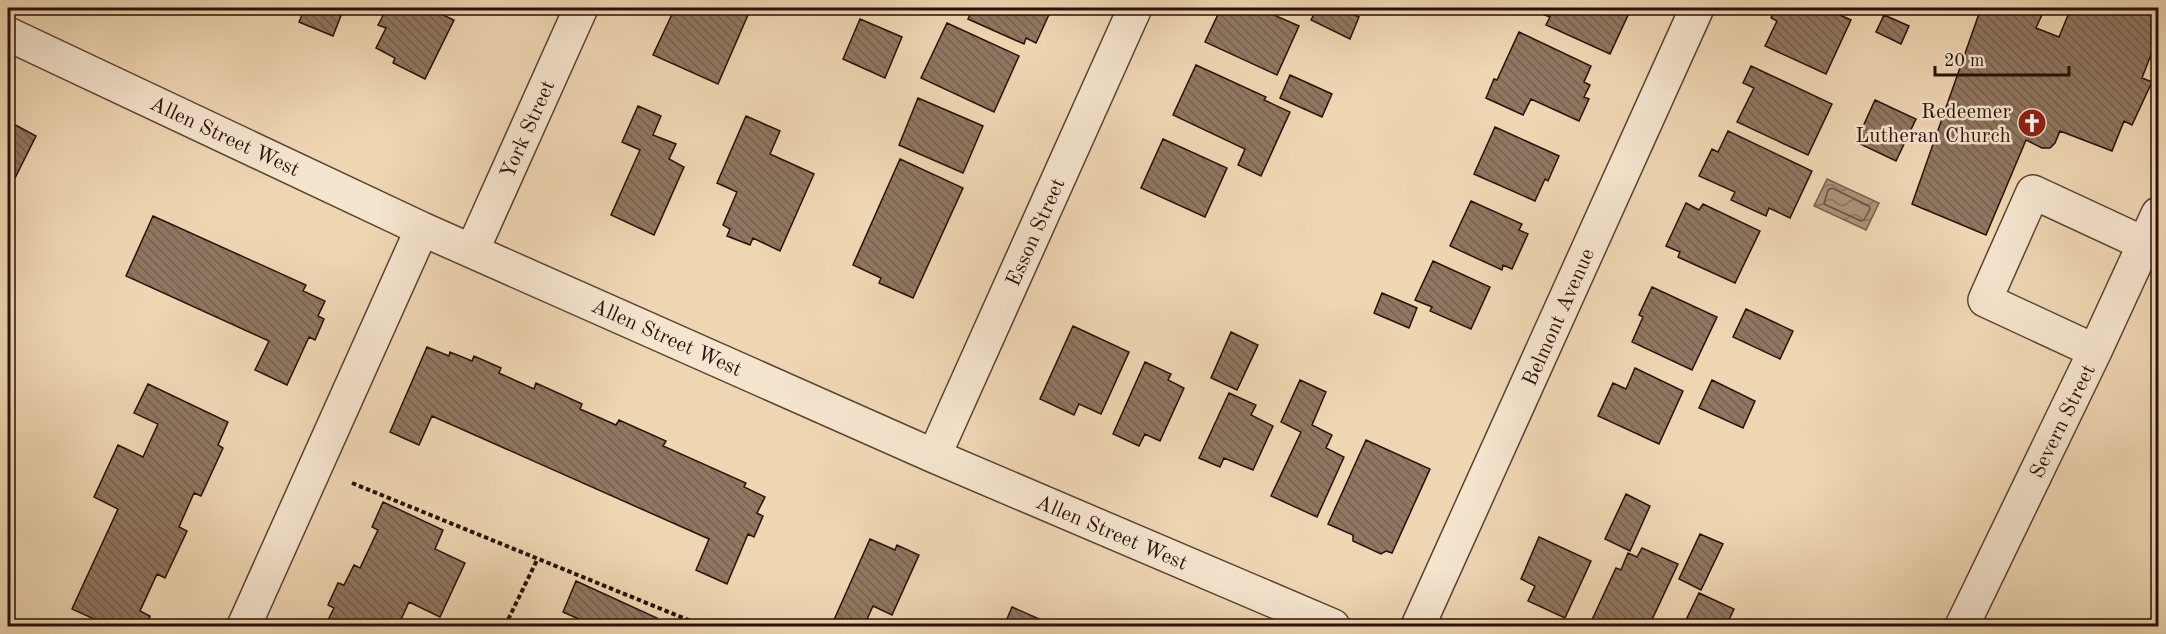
<svg xmlns="http://www.w3.org/2000/svg" width="2166" height="634" font-family="'Old Standard TT',serif">
  <style>
    .water { fill: url(#water-waves); stroke: #785f4c; stroke-width: 1.5 }
    .lines { fill: none; stroke-linecap: round; stroke-linejoin: round }
    .shore { stroke: #6a5240; stroke-width: 1.5 }
    .building { fill: url(#building-back-hatch); stroke: #291108; stroke-width: 1.5 }
    .minor-casing { stroke: #5a4233; stroke-width: 36 }
    .path { stroke: #291108; stroke-width: 4; stroke-dasharray: 4.5 3; stroke-linecap: butt }
    .minor { stroke: #f5e4ce; stroke-width: 33 }
    .labels { text-anchor: middle; stroke-width: 5; stroke-linejoin: round; paint-order: stroke }
    .poi-label { font-size: 21px; fill: #291108; stroke: #f5e4ce; text-anchor: end }
    .street-label { font-size: 21px; fill: #291108; stroke: #f5e4ce }
  </style>
  <defs>
    <pattern id="water-waves" width="16" height="10" patternUnits="userSpaceOnUse" patternTransform="scale(1.5)"><rect width="16" height="10" fill="#ac9379"/><path d="M0 5q4-4 8 0t8 0" fill="none" stroke="#8c7761"/></pattern>
    <pattern id="building-back-hatch" width="6" height="6" patternUnits="userSpaceOnUse" patternTransform="scale(1.5)"><rect width="6" height="6" fill="#907761"/><path d="M-1 5l2 2M0 0l6 6M5-1l2 2" fill="none" stroke="#76604e"/></pattern>
  </defs>
  <rect width="100%" height="100%" fill="#efd6b3"/>
  <filter id="stains"><feTurbulence type="fractalNoise" baseFrequency=".00333" numOctaves="4"/><feColorMatrix values="0 0 0 0 .2 0 0 0 0 .09 0 0 0 0 .02 0 0 0 .5 -.17"/></filter>
  <radialGradient id="worn" r=".72"><stop offset=".6" stop-color="#630" stop-opacity="0"/><stop offset="1" stop-color="#630" stop-opacity=".3"/></radialGradient>
  <path class="water" d="M1827 179 1879 203 1866 230 1814 206Z"/>
  <g class="lines">
    <path class="shore" d="M1832 188 1869 206 1870 209 1864 220 1861 221 1824 204 1828 190Z"/>
  </g>
  <path class="building" d="M285 8H344L333 36 299 22 302 15Z
    M387 8H428L454 20 425 79 393 63 395 58 376 48 386 28 378 25Z
    M675 8H751L718 84 653 55Z
    M973 8H1052L1036 43 1026 38 1024 44 968 19Z
    M1221 8H1258L1299 26 1277 75 1205 42Z
    M1317 8H1339L1359 17 1350 39 1311 20Z
    M1536 8H1618L1629 13 1610 54 1546 25 1550 17 1535 11Z
    M1776 8H1824L1851 20 1826 74 1765 46 1777 21 1771 18Z
    M1981 8H2045L2036 28 2059 37 2071 8H2158V36L2142 78 2152 82 2132 125 2124 121 2112 151 2060 131 2055 143 2050 148H2042L2026 140 1986 235 1912 204Z
    M1884 15 1909 26 1901 44 1876 32Z
    M860 19 902 37 885 78 843 59Z
    M947 23 1019 56 994 112 921 78Z
    M1519 32 1591 66 1584 82 1590 85 1584 97 1589 99 1579 121 1531 99 1523 115 1486 98 1494 79 1497 80Z
    M1196 65 1266 97 1264 100 1290 112 1261 176 1238 165 1245 149 1173 115Z
    M1751 66 1832 104 1808 155 1737 122 1754 88 1743 83Z
    M1290 75 1332 94 1322 117 1280 98Z
    M918 98 983 126 963 173 899 145Z
    M1875 100 1916 119 1896 161 1856 142Z
    M638 106 661 116 653 135 676 144 669 159 684 167 654 235 611 215 640 150 622 142Z
    M746 116 780 131 770 154 814 174 780 251 753 238 750 245 727 236 730 229 723 225 737 192 717 183Z
    M8 121 36 136 8 192Z
    M1495 127 1559 156 1548 181 1545 179 1535 201 1474 174Z
    M1728 131 1812 171 1790 218 1769 208 1766 216 1731 200 1735 192 1699 176 1712 149 1718 152Z
    M1163 139 1227 168 1205 217 1141 188Z
    M900 159 963 188 913 298 879 283 881 278 853 265Z
    M1471 201 1522 224 1519 230 1528 234 1512 269 1503 265 1502 270 1450 246Z
    M1686 203 1699 210 1703 204 1760 231 1735 283 1678 257 1680 252 1666 246Z
    M153 216 306 285 303 291 325 301 318 316 324 319 315 340 309 337 287 385 255 370 269 341 126 276Z
    M1433 261 1490 287 1471 329 1430 311 1432 307 1415 300Z
    M1652 287 1717 317 1692 370 1632 342 1643 317 1639 315Z
    M1382 293 1417 308 1409 328 1374 313Z
    M1746 309 1793 331 1780 359 1733 337Z
    M1073 326 1129 352 1101 414 1079 404 1074 415 1040 399Z
    M1231 332 1258 345 1237 390 1211 378Z
    M427 347 449 356 450 352 472 361 474 356 501 368 499 373 534 389 536 383 582 404 580 409 616 425 619 420 666 441 663 446 746 483 744 487 765 497 757 513 763 516 754 537 748 534 727 584 696 570 709 539 432 416 419 445 390 432Z
    M1145 362 1171 374 1168 380 1184 388 1160 441 1145 434 1139 446 1113 434Z
    M1635 368 1683 391 1659 444 1598 416 1613 383 1626 389Z
    M1300 380 1326 392 1312 425 1332 435 1326 448 1344 457 1317 517 1271 496 1301 432 1281 422Z
    M1712 380 1755 401 1743 428 1699 408Z
    M148 384 228 422 218 445 223 448 201 496 194 493 179 527 187 531 165 578 157 574 140 611 150 616 146 626H109L72 609 118 509 94 497 118 445 143 457 158 424 134 413Z
    M1229 393 1256 405 1251 415 1273 426 1253 470 1224 458 1220 467 1199 458Z
    M1366 440 1430 469 1392 553 1386 551 1381 554 1353 541V535L1328 524Z
    M1626 494 1650 506 1630 551 1605 539Z
    M383 502 443 530 435 549 465 563 440 617 409 602 398 626H325L334 608 328 605 338 583 344 585 354 565 360 568 378 530 372 527Z
    M1700 534 1723 544 1701 590 1679 579Z
    M1539 537 1591 561 1565 618 1528 601 1535 586 1521 579Z
    M870 539 895 550 897 545 919 555 892 615 873 606 864 626H843L833 622Z
    M1642 548 1678 564 1649 626H1596L1590 624 1616 568 1621 570 1628 553 1637 557Z
    M576 581 657 618 653 626H586L588 623 563 612Z
    M1699 593 1734 609 1726 626H1683Z
    M1012 607 1055 626H1004Z"/>
  <g class="lines">
    <g class="minor-casing">
      <path id="minor" d="M8 34 422 229 934 456 1333 626
        M472 251 581 8
        M2095 351 1985 300 2033 192 2145 244
        M934 456 1135 8
        M244 626 422 229
        M1418 626 1697 8
        M1962 626 2095 351 2158 214"/>
    </g>
    <path class="path" d="M352 483 703 626
      M505 626 537 560"/>
    <use href="#minor" class="minor"/>
  </g>
  <defs>
    <g id="church-disc" transform="scale(1.5)"><circle r="9.5" fill="#8f2418" stroke="#f5e4ce"/><path d="M-1.2-6h2.4v3.5h3.3v2.4h-3.3V6h-2.4V-.1h-3.3v-2.4h3.3Z" fill="#fff"/></g>
  </defs>
  <g fill-rule="evenodd">
    <use href="#church-disc" x="2032" y="123"/>
  </g>
  <g class="labels">
    <g class="poi-label">
      <text x="2011" y="118">Redeemer<tspan x="2011" dy="24">Lutheran Church</tspan></text>
    </g>
    <g class="street-label">
      <text transform="translate(527 129) rotate(-66)" y="7">York Street</text>
      <text transform="translate(225 136) rotate(25)" y="7">Allen Street West</text>
      <text transform="translate(1035 232) rotate(-66)" y="7">Esson Street</text>
      <text transform="translate(1558 317) rotate(-66)" y="7">Belmont Avenue</text>
      <text transform="translate(667 337) rotate(24)" y="7">Allen Street West</text>
      <text transform="translate(2062 421) rotate(-64)" y="7">Severn Street</text>
      <text transform="translate(1112 532) rotate(23)" y="7">Allen Street West</text>
    </g>
  </g>
  <rect width="2166" height="634" fill="none" stroke="#efd6b3" stroke-width="30"/>
  <rect x="9" y="9" width="2148" height="616" fill="none" stroke="#291108" stroke-width="3"/>
  <rect x="15" y="15" width="2136" height="604" fill="none" stroke="#291108" stroke-width="1.5"/>
  <path d="M1935 66v9h134v-9" fill="none" stroke="#291108" stroke-width="3"/>
  <text x="1944" y="66" font-size="18" fill="#291108" stroke="#f5e4ce" stroke-width="4.5" paint-order="stroke">20 m</text>
  <rect width="100%" height="100%" filter="url(#stains)"/>
  <rect width="100%" height="100%" fill="url(#worn)"/>
</svg>
